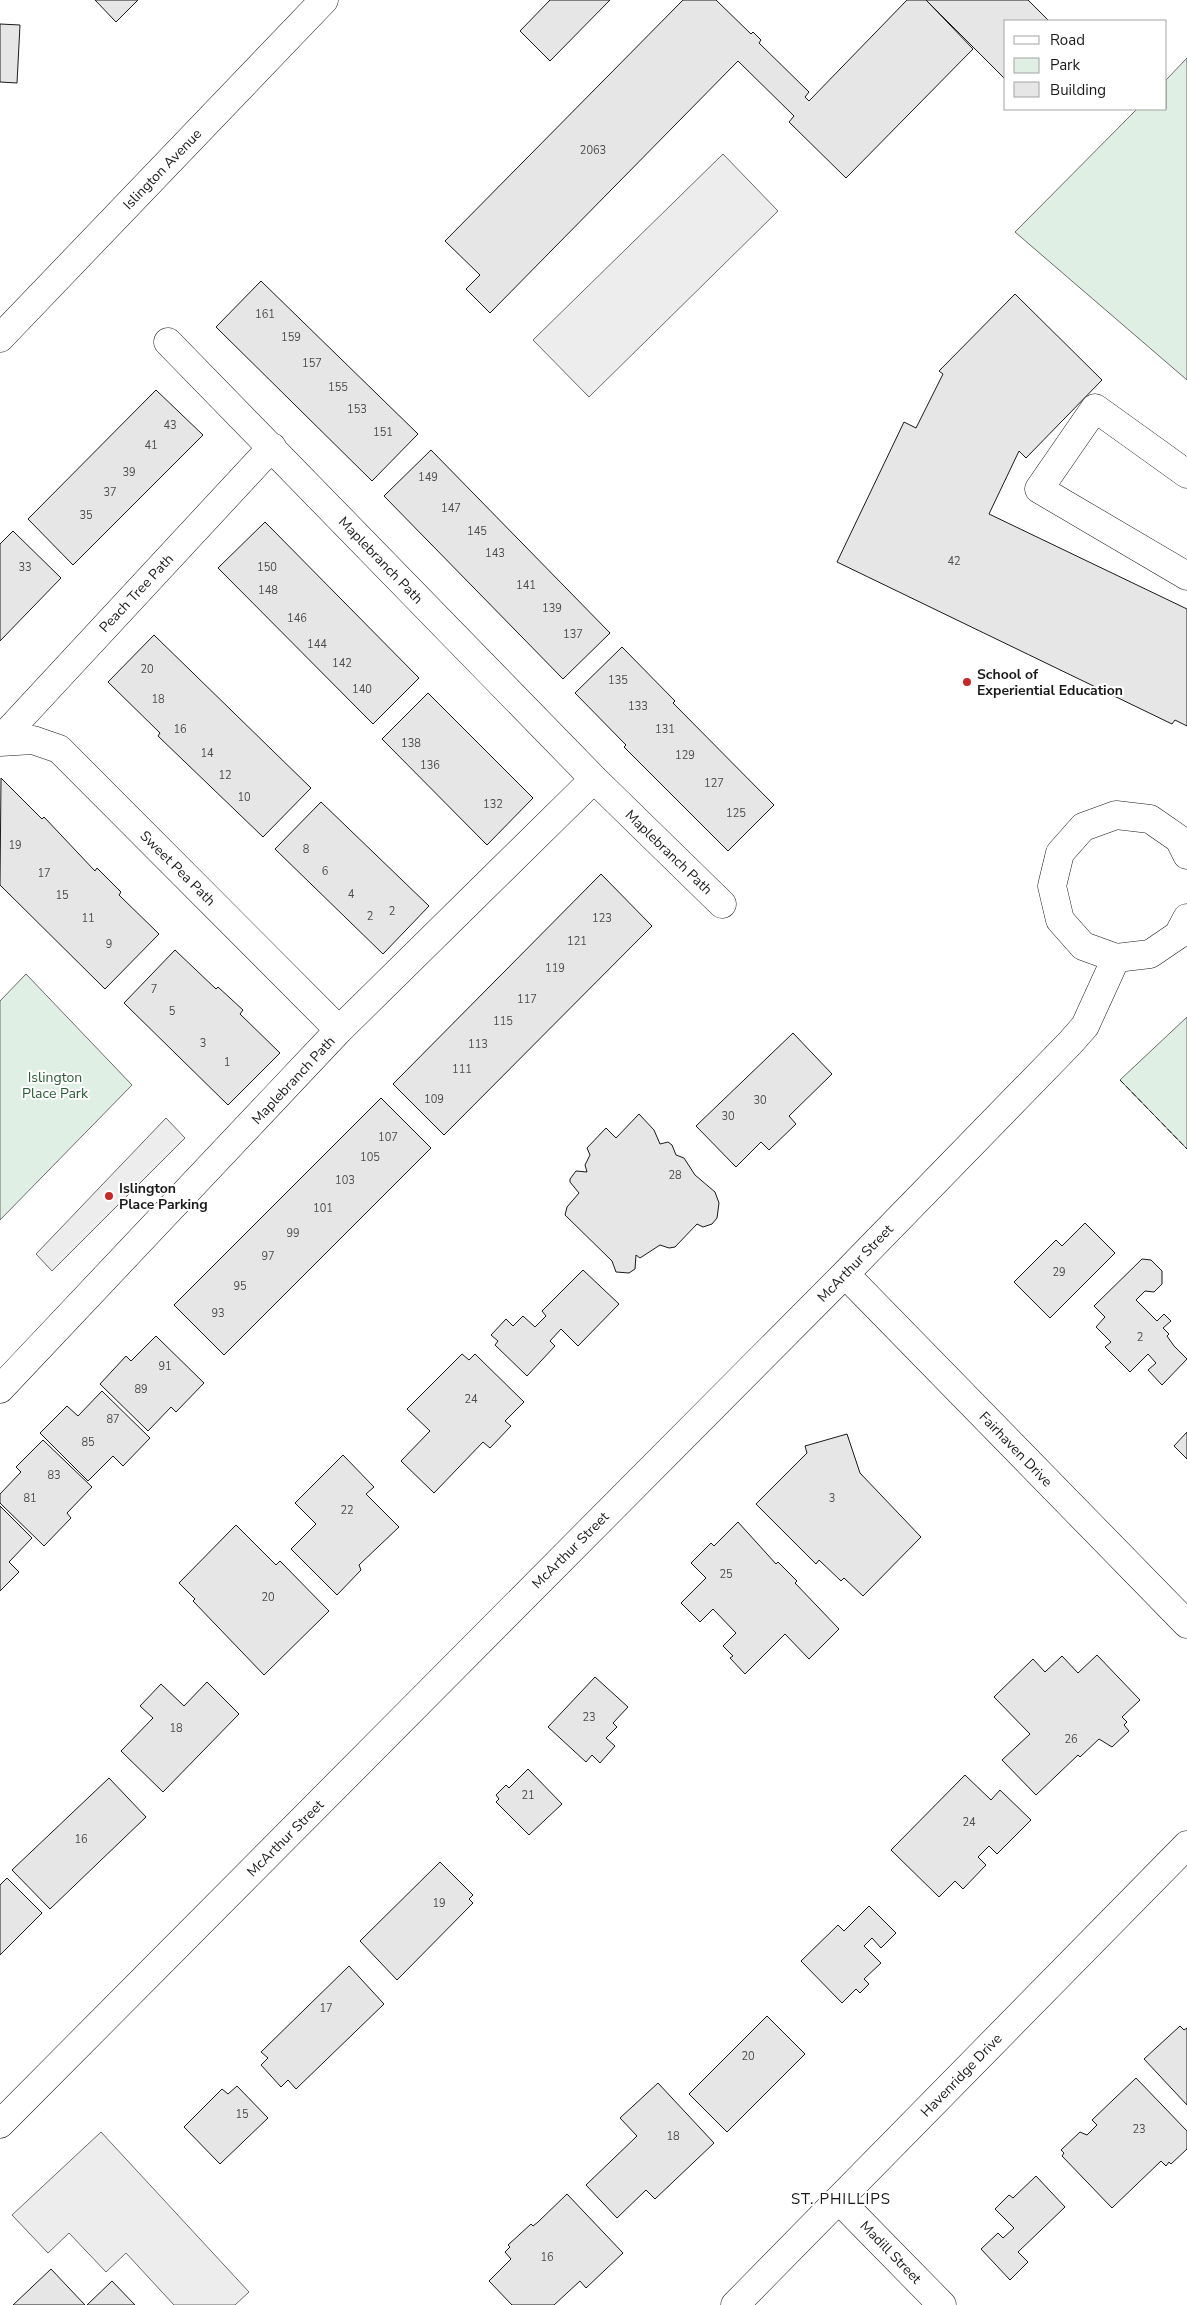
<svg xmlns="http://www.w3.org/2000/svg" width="1187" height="2305" font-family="'Nunito Sans',sans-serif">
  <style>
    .green { fill: #e0efe3; stroke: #6a6a6a }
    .parking { fill: #ededed; stroke: #6a6a6a }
    .building { fill: #e6e6e6; stroke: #1a1a1a }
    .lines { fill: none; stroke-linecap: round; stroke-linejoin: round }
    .minor-casing { stroke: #1a1a1a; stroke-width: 29 }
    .major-casing { stroke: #1a1a1a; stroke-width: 29 }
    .minor { stroke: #fff; stroke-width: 28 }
    .major { stroke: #fff; stroke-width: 28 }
    .fence { stroke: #1a1a1a; stroke-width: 1; stroke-dasharray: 6 2.5; stroke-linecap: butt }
    .poi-dot { fill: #c62828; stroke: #fff; stroke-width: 2 }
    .labels { text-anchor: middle; stroke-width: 4; stroke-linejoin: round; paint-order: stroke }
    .number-label { font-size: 11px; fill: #4d4d4d }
    .street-label { font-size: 14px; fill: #1a1a1a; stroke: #fff }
    .poi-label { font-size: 14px; font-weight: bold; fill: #1a1a1a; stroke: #fff; text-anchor: start }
    .park-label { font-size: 14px; fill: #2b5a34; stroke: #fff }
    .neighbourhood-label { font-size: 15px; letter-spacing: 1px; fill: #1a1a1a; stroke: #fff }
  </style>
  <rect width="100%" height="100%" fill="#fff"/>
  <path class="green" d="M1187 58V380L1015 232 1137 109H1166V80Z
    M26 974 132 1085 0 1220V1001Z
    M1187 1017V1149L1120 1080Z"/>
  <path class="parking" d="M723 154 778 211 589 397 533 340Z
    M166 1118 185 1138 52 1271 36 1254Z
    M101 2132 249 2292 235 2305H174L126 2253 106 2272 69 2233 48 2253 12 2215Z"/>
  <path class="building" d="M95 0H138L116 22Z
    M550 0H610L550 61 520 31Z
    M683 0H716L751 34 753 32 761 40 759 43 809 92 805 97 809 101 907 0H926L973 49 846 178 789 122 794 116 738 61 490 313 466 289 480 275 445 241Z
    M926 0H1028L1049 21H1006V80Z
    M0 24 20 25 17 83 0 82Z
    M261 281 418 434 372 481 216 327Z
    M1015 294 1102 380 1026 458 1019 451 989 514 1187 609V726L1175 720 1172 724 837 562 904 422 916 428 943 374 939 371Z
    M156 390 203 435 73 565 28 519Z
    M431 450 610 633 563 679 384 496Z
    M265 522 419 678 373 724 218 568Z
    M13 531 61 578 0 641V544Z
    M154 635 311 788 263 837 158 736 160 733 108 682Z
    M622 647 675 701 673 703 774 805 728 851 624 747 626 745 575 693Z
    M428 693 533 798 487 845 382 739Z
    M1 778 42 819 44 817 95 871 97 868 121 892 119 895 159 934 105 989 0 885Z
    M321 802 429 906 383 954 275 849Z
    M601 874 652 926 444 1135 393 1084Z
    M175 950 216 989 218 987 243 1010 240 1014 280 1053 228 1105 124 1003Z
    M793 1033 832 1074 789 1116 796 1124 769 1150 761 1142 736 1167 696 1126Z
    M381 1098 431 1148 224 1355 174 1305Z
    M639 1114 654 1130 660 1144 668 1142 672 1145 676 1155 684 1158 695 1175 715 1192 719 1203 717 1218 712 1224 703 1227 697 1224 675 1247 669 1248 660 1245 640 1258 636 1255 635 1269 629 1273 616 1272 612 1261 565 1215 567 1207 579 1193 570 1182V1179L576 1171 587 1172 585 1165 590 1155 587 1148 606 1128 616 1138Z
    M1085 1223 1115 1253 1050 1318 1014 1282 1056 1240 1062 1246Z
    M1142 1259 1151 1260 1162 1271V1284L1154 1292 1145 1291 1136 1300 1157 1321 1164 1314 1171 1321 1163 1328 1169 1334 1167 1336 1174 1346 1187 1359 1162 1385 1148 1370 1156 1363 1148 1354 1130 1372 1105 1347 1111 1342 1096 1327 1105 1317 1094 1306Z
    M583 1270 619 1304 578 1346 561 1329 550 1341 555 1346 527 1376 495 1345 498 1341 491 1335 506 1319 513 1326 523 1316 535 1327 546 1316 542 1311Z
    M156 1336 204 1383 176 1412 171 1407 148 1431 100 1384 126 1356 131 1361Z
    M462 1354 469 1360 475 1354 524 1402 505 1421 511 1426 490 1448 483 1442 434 1493 401 1461 430 1431 407 1409Z
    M102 1391 150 1438 123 1466 113 1456 88 1481 40 1433 67 1406 78 1416Z
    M1187 1432V1459L1174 1446Z
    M847 1434 860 1473 921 1537 863 1596 844 1578 841 1581 819 1560 816 1564 756 1504 807 1453 805 1446Z
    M43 1440 92 1487 67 1513 71 1518 44 1546 0 1503V1494L21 1472 16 1467Z
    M343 1455 374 1487 366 1494 399 1527 359 1565 361 1570 337 1595 291 1549 316 1524 295 1503Z
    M0 1506 32 1538 9 1562 19 1572 0 1591Z
    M738 1522 776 1564 778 1562 797 1581 795 1583 839 1629 809 1659 785 1634 745 1674 730 1658 733 1656 723 1646 736 1633 713 1609 700 1622 681 1603 706 1578 691 1563 711 1543 714 1546Z
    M236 1525 276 1565 280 1561 329 1611 264 1675 193 1601 195 1599 179 1583Z
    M1097 1655 1140 1700 1122 1717 1127 1722 1124 1725 1129 1731 1112 1747 1099 1739 1080 1757 1078 1755 1036 1795 1002 1760 1030 1734 994 1697 1033 1659 1045 1672 1062 1656 1078 1673Z
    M595 1677 628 1707 613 1723 617 1727 606 1738 615 1746 600 1763 592 1755 586 1762 548 1727Z
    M207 1682 239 1714 163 1792 121 1751 153 1718 140 1706 161 1684 184 1706Z
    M528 1769 562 1804 529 1835 496 1802 499 1799 496 1795 506 1785 509 1788Z
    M965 1775 991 1800 1000 1790 1031 1820 997 1854 989 1846 978 1857 986 1865 963 1889 955 1881 939 1897 891 1850Z
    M109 1778 146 1817 50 1909 12 1870Z
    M440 1862 473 1895 469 1899 473 1903 397 1980 360 1941Z
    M7 1878 42 1913 0 1955V1885Z
    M869 1906 896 1933 881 1948 872 1938 864 1946 881 1963 864 1979 869 1984 860 1993 856 1989 842 2003 801 1961 838 1925 844 1931Z
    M349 1966 384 2004 296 2089 288 2080 281 2087 261 2065 268 2058 261 2052Z
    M767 2016 805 2054 727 2132 689 2094Z
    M1180 2026 1184 2030 1187 2028V2105L1144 2059Z
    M1136 2078 1187 2131V2149L1171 2164 1169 2162 1166 2166 1161 2161 1112 2208 1062 2156 1064 2153 1061 2150 1080 2132 1087 2135 1097 2125 1092 2120Z
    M658 2083 714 2143 655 2199 646 2190 617 2218 586 2185 637 2136 620 2118Z
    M237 2086 268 2118 220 2164 184 2127 222 2089 228 2094Z
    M1036 2176 1065 2207 1018 2252 1028 2262 1010 2280 981 2249 998 2233 1003 2238 1014 2228 995 2209 1009 2195 1013 2198Z
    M567 2194 623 2253 586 2288 580 2281 554 2305H512L489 2281 511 2259 505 2252 510 2247 508 2245 531 2224 533 2226 538 2222Z
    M51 2269 85 2305H13Z
    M112 2281 135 2305H87Z"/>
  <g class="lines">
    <g class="minor-casing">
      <path id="minor" d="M168 342 594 779 722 904
        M1187 474 1095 408 1039 489 1187 576
        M0 740 272 447
        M0 742 33 740 59 749 339 1030
        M1187 855 1179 839 1150 819 1116 815 1083 827 1060 853 1052 886 1060 920 1083 946 1116 958 1150 954 1178 935 1187 918
        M845 1274 1187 1624
        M0 1389 339 1030 594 779
        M0 2124 845 1274 1070 1043 1085 1026 1116 958
        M839 2200 942 2305
        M735 2305 1187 1845"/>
    </g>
    <g class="major-casing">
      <path id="major" d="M0 338 324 0"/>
    </g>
    <use href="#minor" class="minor"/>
    <use href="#major" class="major"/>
    <path class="fence" d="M1120 1080 1187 1149"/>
  </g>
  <g class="poi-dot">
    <circle cx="967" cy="682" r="5"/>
    <circle cx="109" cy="1196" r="5"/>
  </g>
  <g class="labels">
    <g class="number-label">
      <text x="593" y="154">2063</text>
      <text x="265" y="318">161</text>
      <text x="291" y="341">159</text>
      <text x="312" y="367">157</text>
      <text x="338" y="391">155</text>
      <text x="357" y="413">153</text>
      <text x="170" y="429">43</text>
      <text x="383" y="436">151</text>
      <text x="151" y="449">41</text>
      <text x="129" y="476">39</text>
      <text x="428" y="481">149</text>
      <text x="110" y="496">37</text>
      <text x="451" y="512">147</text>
      <text x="86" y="519">35</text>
      <text x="477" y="535">145</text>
      <text x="495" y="557">143</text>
      <text x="954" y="565">42</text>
      <text x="25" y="571">33</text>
      <text x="267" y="571">150</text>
      <text x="526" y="589">141</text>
      <text x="268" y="594">148</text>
      <text x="552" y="612">139</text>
      <text x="297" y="622">146</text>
      <text x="573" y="638">137</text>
      <text x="317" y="648">144</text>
      <text x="342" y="667">142</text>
      <text x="147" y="673">20</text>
      <text x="618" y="684">135</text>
      <text x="362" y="693">140</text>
      <text x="158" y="703">18</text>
      <text x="638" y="710">133</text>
      <text x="180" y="733">16</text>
      <text x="665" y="733">131</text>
      <text x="411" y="747">138</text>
      <text x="207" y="757">14</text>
      <text x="685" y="759">129</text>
      <text x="430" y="769">136</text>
      <text x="225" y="779">12</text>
      <text x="714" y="787">127</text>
      <text x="244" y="801">10</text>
      <text x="493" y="808">132</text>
      <text x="736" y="817">125</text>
      <text x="15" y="849">19</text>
      <text x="306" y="853">8</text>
      <text x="325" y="875">6</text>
      <text x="44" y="877">17</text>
      <text x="351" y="898">4</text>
      <text x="62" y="899">15</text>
      <text x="392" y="915">2</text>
      <text x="370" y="920">2</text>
      <text x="88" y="922">11</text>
      <text x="602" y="922">123</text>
      <text x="577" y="945">121</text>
      <text x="109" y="948">9</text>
      <text x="555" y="972">119</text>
      <text x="154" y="993">7</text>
      <text x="527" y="1003">117</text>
      <text x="172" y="1015">5</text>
      <text x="503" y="1025">115</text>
      <text x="203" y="1047">3</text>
      <text x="478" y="1048">113</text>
      <text x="227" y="1066">1</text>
      <text x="462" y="1073">111</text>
      <text x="434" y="1103">109</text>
      <text x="760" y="1104">30</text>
      <text x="728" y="1120">30</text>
      <text x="388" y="1141">107</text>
      <text x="370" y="1161">105</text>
      <text x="675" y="1179">28</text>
      <text x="345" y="1184">103</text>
      <text x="323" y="1212">101</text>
      <text x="293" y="1237">99</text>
      <text x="268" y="1260">97</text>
      <text x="1059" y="1276">29</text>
      <text x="240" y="1290">95</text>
      <text x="218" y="1317">93</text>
      <text x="1140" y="1341">2</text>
      <text x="165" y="1370">91</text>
      <text x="141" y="1393">89</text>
      <text x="471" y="1403">24</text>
      <text x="113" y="1423">87</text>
      <text x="88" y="1446">85</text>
      <text x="54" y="1479">83</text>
      <text x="30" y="1502">81</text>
      <text x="832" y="1502">3</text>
      <text x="347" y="1514">22</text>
      <text x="726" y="1578">25</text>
      <text x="268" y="1601">20</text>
      <text x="589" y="1721">23</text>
      <text x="176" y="1732">18</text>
      <text x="1071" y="1743">26</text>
      <text x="528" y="1799">21</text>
      <text x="969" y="1826">24</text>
      <text x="81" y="1843">16</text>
      <text x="439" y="1907">19</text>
      <text x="326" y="2012">17</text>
      <text x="748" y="2060">20</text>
      <text x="242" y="2118">15</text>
      <text x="1139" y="2133">23</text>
      <text x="673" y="2140">18</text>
      <text x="547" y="2261">16</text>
    </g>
    <g class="street-label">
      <text transform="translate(162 169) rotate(-46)" y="5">Islington Avenue</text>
      <text transform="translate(381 560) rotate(46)" y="5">Maplebranch Path</text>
      <text transform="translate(136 593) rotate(-47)" y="5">Peach Tree Path</text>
      <text transform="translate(669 852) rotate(44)" y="5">Maplebranch Path</text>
      <text transform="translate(178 868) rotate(45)" y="5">Sweet Pea Path</text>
      <text transform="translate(293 1080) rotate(-47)" y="5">Maplebranch Path</text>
      <text transform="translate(855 1263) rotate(-46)" y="5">McArthur Street</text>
      <text transform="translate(1016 1449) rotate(46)" y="5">Fairhaven Drive</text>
      <text transform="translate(570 1550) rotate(-45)" y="5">McArthur Street</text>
      <text transform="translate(285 1838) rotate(-45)" y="5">McArthur Street</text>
      <text transform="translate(961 2075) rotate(-46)" y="5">Havenridge Drive</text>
      <text transform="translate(891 2252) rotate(46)" y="5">Madill Street</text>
    </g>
    <g class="poi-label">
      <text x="977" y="679">School of<tspan x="977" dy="16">Experiential Education</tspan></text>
      <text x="119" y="1193">Islington<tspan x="119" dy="16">Place Parking</tspan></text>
    </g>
    <g class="park-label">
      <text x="55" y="1082">Islington<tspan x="55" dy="16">Place Park</tspan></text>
    </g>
    <g class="neighbourhood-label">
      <text x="841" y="2204">ST. PHILLIPS</text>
    </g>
  </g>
  <rect x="1004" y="20" width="162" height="90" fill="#ffffff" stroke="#a3a3a3"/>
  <rect x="1014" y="36" width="25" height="8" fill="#ffffff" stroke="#a3a3a3"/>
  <text x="1050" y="45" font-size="15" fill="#1a1a1a">Road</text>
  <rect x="1014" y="58" width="25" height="15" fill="#e0efe3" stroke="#a3a3a3"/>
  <text x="1050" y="70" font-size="15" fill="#1a1a1a">Park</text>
  <rect x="1014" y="82" width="25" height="15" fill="#e6e6e6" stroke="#a3a3a3"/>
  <text x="1050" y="95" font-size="15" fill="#1a1a1a">Building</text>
</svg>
